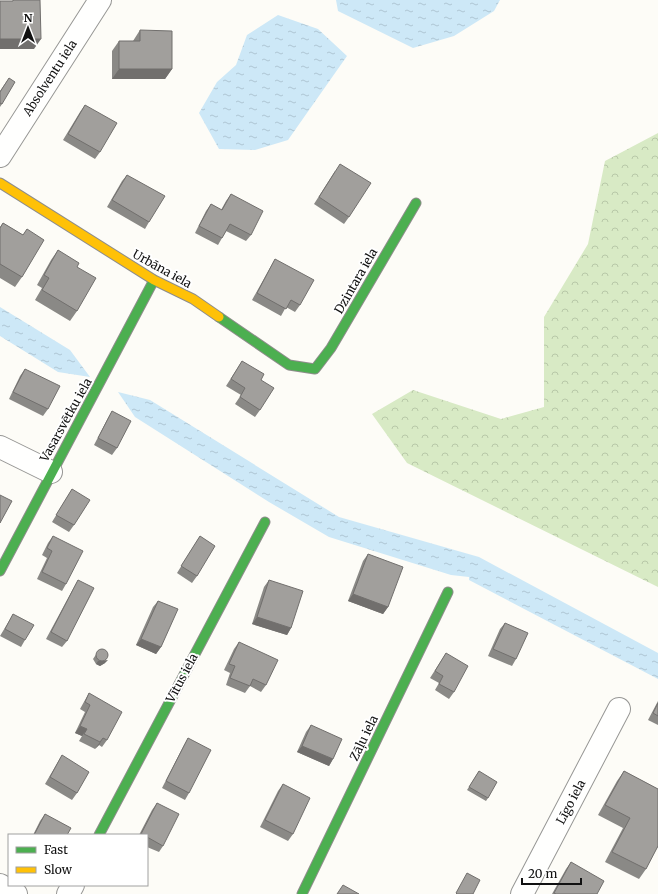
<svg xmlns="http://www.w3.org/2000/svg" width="658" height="894" font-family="Merriweather,serif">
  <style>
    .forest { fill: url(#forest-crowns) }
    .water { fill: url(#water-ripples) }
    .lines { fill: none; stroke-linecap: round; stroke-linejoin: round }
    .street-casing { stroke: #979795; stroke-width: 24 }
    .fast-casing { stroke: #8e8d8b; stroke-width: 11 }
    .slow-casing { stroke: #8e8d8b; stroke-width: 11 }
    .street { stroke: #fffffe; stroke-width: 22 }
    .fast { stroke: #4caf50; stroke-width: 9 }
    .slow { stroke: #ffc107; stroke-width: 9 }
    .wall { fill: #8a8986 }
    .shaded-wall { fill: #716f6d }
    .building { fill: #a19f9c; stroke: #716f6d }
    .labels { text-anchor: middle; stroke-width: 4; stroke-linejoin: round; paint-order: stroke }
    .street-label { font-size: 12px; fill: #111; stroke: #fff }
  </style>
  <defs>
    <pattern id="forest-crowns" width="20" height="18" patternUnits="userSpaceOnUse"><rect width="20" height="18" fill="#d8eac5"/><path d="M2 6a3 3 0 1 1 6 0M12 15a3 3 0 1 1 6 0" fill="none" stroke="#b8c8a8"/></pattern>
    <pattern id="water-ripples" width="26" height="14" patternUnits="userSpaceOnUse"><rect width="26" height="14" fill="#cde8f7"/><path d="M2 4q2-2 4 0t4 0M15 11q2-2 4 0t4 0" fill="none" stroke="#afc6d3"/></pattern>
  </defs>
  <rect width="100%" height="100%" fill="#fdfcf7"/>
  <path class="forest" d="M658 133V587L407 463 372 414 413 390 501 419 544 407V317L588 244 605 161Z"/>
  <path class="water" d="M336 0H500L494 11 454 36 413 48 338 11Z
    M278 15 318 29 347 56 288 140 255 150 219 149 199 113 217 82 236 65 247 35Z
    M0 307 70 350 90 377 58 372 0 336Z
    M118 392 150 400 339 517 479 557 658 653V679L469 580V577L451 575 329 537 269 502 135 417Z"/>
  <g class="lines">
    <g class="street-casing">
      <path id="street" d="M0 156 100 0
        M0 447 51 472
        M0 885 16 894
        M68 894 73 885
        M522 894 619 709"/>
    </g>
    <g class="fast-casing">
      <path id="fast" d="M219 317 289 365 315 369 331 348 416 203
        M0 571 154 280
        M99 835 265 522
        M302 894 448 592"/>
    </g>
    <g class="slow-casing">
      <path id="slow" d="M0 183 154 280 193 299 219 317"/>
    </g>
    <use href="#street" class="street"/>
    <use href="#fast" class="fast"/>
    <use href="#slow" class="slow"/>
  </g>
  <path class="wall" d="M140 30 172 69 165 79H112V51L119 41H133Z
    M9 78 2 104 0 107V91Z
    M85 105 100 152 95 159 63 140 80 112Z
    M335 171 349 217 344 224 314 204Z
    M127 175 149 222 145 229 107 207 122 181Z
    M231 194 251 235 246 241 226 231 218 245 195 233 206 211 211 204 221 210 226 201Z
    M3 223 23 235 27 229 22 277 15 287 0 278V227Z
    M58 250 77 267V311L70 321 35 300 42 288 37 285 51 260Z
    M275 259 300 305 295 312 286 307 281 316 252 300 271 266Z
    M242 361 261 380 260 410 255 417 235 404 241 395 226 386Z
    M25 369 48 409 43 416 9 399 20 376Z
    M112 411 117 448 112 455 94 445 108 418Z
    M72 489 74 525 69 532 52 522Z
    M53 536 66 584 62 591 37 579 47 558 42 555 48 543Z
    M200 536 197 576 192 583 177 573Z
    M368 554 388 607 383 614 348 601 363 561Z
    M78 580 67 641 62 647 46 639 74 587Z
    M269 580 291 628 287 635 252 624 264 587Z
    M158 601 161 647 156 654 136 645 153 607Z
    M13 614 25 640 21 647 0 636 9 621Z
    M505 623 516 659 512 666 488 656 500 629Z
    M239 642 266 685 261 692 250 686 245 693 226 685 230 673 224 670 234 649Z
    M99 650 105 663 100 666 96 664 93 659Z
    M446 653 454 692 449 699 435 690 439 683 430 678Z
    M89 693 107 740 102 747 99 745 95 749 79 741 82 736 75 733 85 712 80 709 85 700Z
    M658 701V725L648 720Z
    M311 725 333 759 329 766 297 752 306 732Z
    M188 738 189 793 185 800 162 788 184 745Z
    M62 755 77 793 72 800 45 784Z
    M479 771 488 798 486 801 467 790Z
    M624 771 658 789V848L657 847 646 869 639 879 605 862 623 828 598 815 617 781Z
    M283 784 293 834 288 841 260 827 278 791Z
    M157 803 163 846 159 852 147 847V835H139L152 810Z
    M45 814 67 835H33L40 821Z
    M571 862 597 894H552L566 869Z"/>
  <path class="shaded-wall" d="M0 39H41L34 49H0Z
    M119 69H172L165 79H112Z
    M353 594 388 607 383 614 348 601Z
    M257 617 291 628 287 635 252 624Z
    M141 639 161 647 156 654 136 645Z
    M108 660 105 663 100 666 96 664 98 661Z
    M80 726 87 729 82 736 75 733Z
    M103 738 99 745 95 749 100 742Z
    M302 746 333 759 329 766 297 752Z"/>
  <path class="building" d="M13 0H40L41 39H0V1H13Z
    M140 30 172 31V69H119V41H140Z
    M9 78 15 82 2 104 0 103V92Z
    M85 105 117 123 100 152 68 134Z
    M340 164 371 183 349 217 319 197Z
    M127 175 165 196 149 222 112 200Z
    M231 194 263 211 251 235 230 224 222 238 199 226 211 204 222 210Z
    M3 223 23 235 27 229 44 240 22 277 0 264V228Z
    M58 250 79 263 77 267 96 278 77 311 42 290 49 278 44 275Z
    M275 259 314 280 300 305 291 300 286 309 257 293Z
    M242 361 264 374 261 380 274 388 260 410 240 397 245 388 231 379Z
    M25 369 60 386 48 409 13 392Z
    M112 411 131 421 117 448 98 438Z
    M72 489 90 500 74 525 56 515Z
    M0 495 12 501 0 523Z
    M53 536 83 551 66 584 42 572 52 551 47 548Z
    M200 536 215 546 197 576 181 566Z
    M368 554 403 567 388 607 353 594Z
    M78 580 94 588 67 641 51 632Z
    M269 580 303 591 291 628 257 617Z
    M158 601 178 609 161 647 141 639Z
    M13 614 34 625 25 640 5 629Z
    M505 623 528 633 516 659 493 649Z
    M239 642 278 660 266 685 253 679 250 686 230 678 235 666 229 664Z
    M96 655a6 6 0 1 1 12 0a6 6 0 1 1-12 0Z
    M446 653 468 666 454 692 439 684 443 676 435 671Z
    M89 693 122 712 107 740 103 738 100 742 84 734 87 729 80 726 90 705 85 702Z
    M658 703V716L653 713Z
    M311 725 342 739 333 759 302 746Z
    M188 738 211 750 189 793 166 781Z
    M62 755 89 772 77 793 50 777Z
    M479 771 497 782 488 798 469 787Z
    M624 771 658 789V846L646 869 612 852 630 818 605 805Z
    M283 784 310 798 293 834 265 820Z
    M157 803 179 814 163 846 147 837V835L141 834Z
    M45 814 71 828 67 835H34Z
    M571 862 604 881 597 894H556L554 893Z
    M467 873 480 880 473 894H457L456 893Z
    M343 885 359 894H337Z"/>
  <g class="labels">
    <g class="street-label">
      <text transform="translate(50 78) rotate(-57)" y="4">Absolventu iela</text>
      <text transform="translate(162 269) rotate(29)" y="4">Urbāna iela</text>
      <text transform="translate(356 281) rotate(-60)" y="4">Dzintara iela</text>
      <text transform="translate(66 420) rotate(-61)" y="4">Vasarsvētku iela</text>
      <text transform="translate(182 678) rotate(-62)" y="4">Vītus iela</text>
      <text transform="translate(364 738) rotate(-64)" y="4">Zāļu iela</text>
      <text transform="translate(571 802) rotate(-62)" y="4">Līgo iela</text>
    </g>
  </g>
  <rect x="8" y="834" width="140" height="52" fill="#ffffff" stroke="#a0a0a0"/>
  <rect x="16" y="847" width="20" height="6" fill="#4caf50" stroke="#a0a0a0"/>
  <text x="44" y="854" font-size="12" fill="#111111">Fast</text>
  <rect x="16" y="867" width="20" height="6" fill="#ffc107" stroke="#a0a0a0"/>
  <text x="44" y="874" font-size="12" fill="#111111">Slow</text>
  <g transform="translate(28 28)" stroke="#ffffff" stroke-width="3" paint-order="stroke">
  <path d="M0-3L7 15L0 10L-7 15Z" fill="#111111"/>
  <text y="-6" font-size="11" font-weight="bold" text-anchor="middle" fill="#111111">N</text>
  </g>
  <path d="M522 878v6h59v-6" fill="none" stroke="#111111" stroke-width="2"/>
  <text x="528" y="878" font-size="12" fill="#111111" stroke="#ffffff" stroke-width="3" paint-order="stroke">20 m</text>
</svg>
